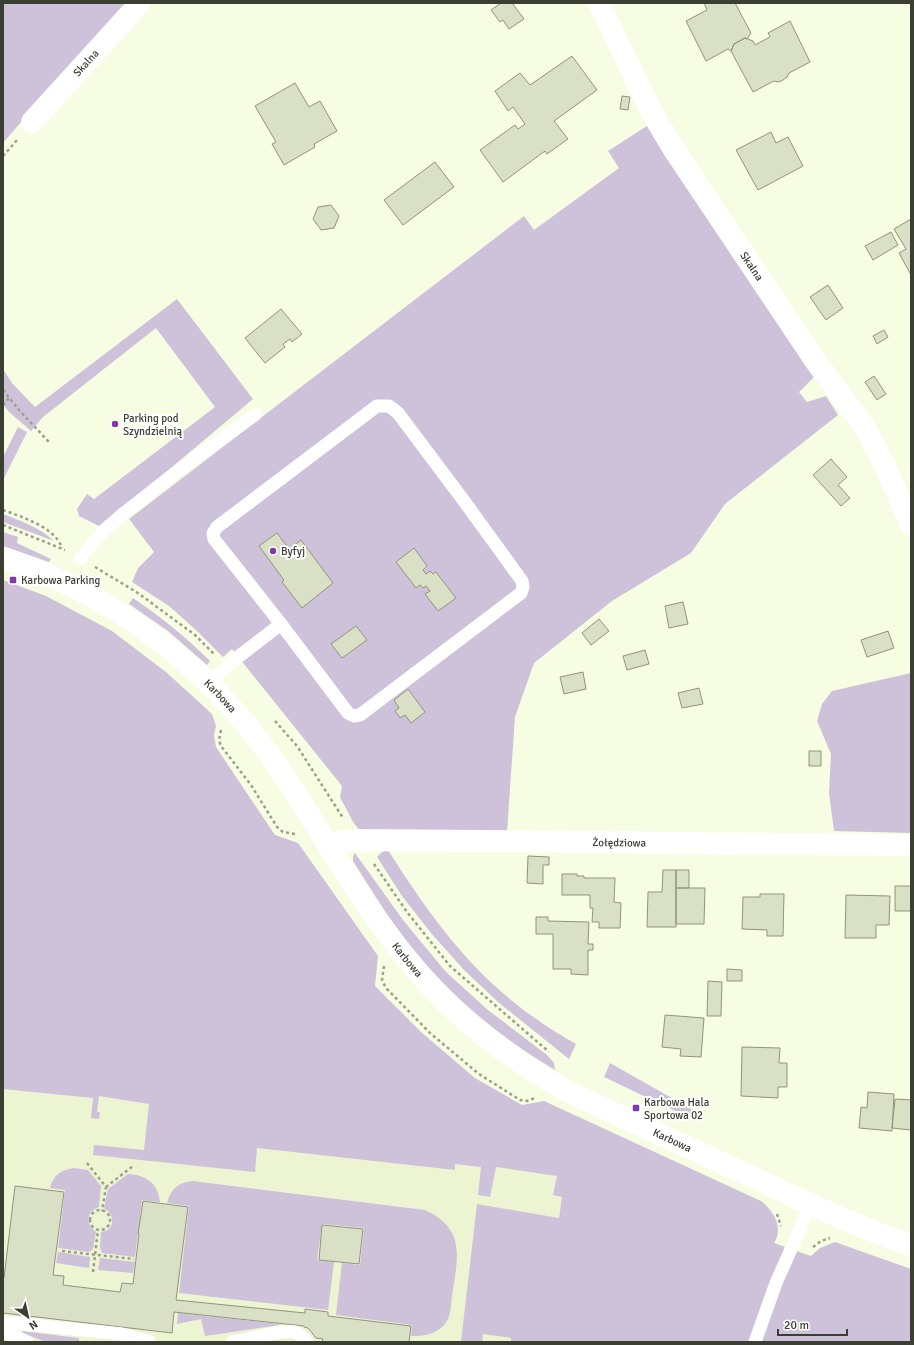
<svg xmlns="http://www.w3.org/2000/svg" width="914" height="1345" font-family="Signika,sans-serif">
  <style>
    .built { fill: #ecf4d2 }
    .green { fill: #cec1da }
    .building { fill: #dae0c6; stroke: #8f957d }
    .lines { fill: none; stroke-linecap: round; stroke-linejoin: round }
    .path { stroke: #9b9f8c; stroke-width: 2.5; stroke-dasharray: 3 3; stroke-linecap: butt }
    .lane { stroke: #fff; stroke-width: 13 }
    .street { stroke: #fff; stroke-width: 22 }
    .secondary { stroke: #fff; stroke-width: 22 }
    .poi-dot { fill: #7e39ac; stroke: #fff; stroke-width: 1.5 }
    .labels { text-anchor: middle; stroke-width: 4; stroke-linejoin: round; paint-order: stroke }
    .street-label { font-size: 11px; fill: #3b3e33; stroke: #fff }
    .poi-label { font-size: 11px; fill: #3b3e33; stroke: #fff; text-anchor: start }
  </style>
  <rect width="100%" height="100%" fill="#f7fde2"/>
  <path class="built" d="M3 1082 568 1162 540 1342H3Z"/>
  <path class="green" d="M3 3H127L73 62 3 143Z
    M647 126 665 156 814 377 799 392 807 402 826 396 838 415 725 504 691 553 612 601 534 663 515 717 507 832H361L353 822 340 797 342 786 232 649 223 657 197 631 169 606 132 582 138 568 154 552 129 519 524 216 534 230 619 168 608 151Z
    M177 299 253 399 109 520 99 526 79 516 77 509 87 494 94 499 215 407 156 328 43 417 31 431 9 412 3 404V369L12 383 35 407Z
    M18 427 27 432 3 480V457Z
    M3 514C21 521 39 527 54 541L3 522Z
    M3 532 18 537 17 543 51 559 49 562 3 546Z
    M3 580 46 596 112 631 166 672 212 714 216 726 214 735 216 747 275 835 298 843 378 956 375 986 421 1032 475 1078 522 1105 544 1101 761 1201C774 1211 784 1228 774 1243L811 1256 820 1248 835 1242 911 1269V1342H511V1338L483 1334 482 1342H461L477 1204 559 1218 562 1197 553 1195 557 1176 496 1167 490 1197 478 1195 481 1167 455 1164V1170L257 1148 255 1172 93 1155 94 1145 144 1150 149 1104 99 1096 97 1112H100L99 1119 91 1118 93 1098 3 1089Z
    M133 598C161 617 186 637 210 661L207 665 168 631 129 604Z
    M911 673V833L834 831 829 793 831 754 817 721 822 704 832 691Z
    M388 850C421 902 457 954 504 994 526 1013 551 1030 576 1044L569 1059 498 1002 464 970 431 933 402 896 377 857 382 852Z
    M355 853 403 920 446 972 488 1010 547 1055 554 1063 555 1070C499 1037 449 995 409 944 388 918 371 889 353 861V856Z
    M610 1063 693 1110 690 1118 604 1077Z
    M74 1168 88 1170 101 1186 99 1207C86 1212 85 1224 96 1232L93 1249 89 1252 58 1248 65 1190 50 1188C53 1175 61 1170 74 1168Z
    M128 1174C146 1175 158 1183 160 1202L142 1200 135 1257 102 1253 100 1248 101 1232C116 1230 115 1214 104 1208L108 1189Z
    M193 1181 425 1210C466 1229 458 1257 452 1295 451 1305 451 1319 443 1326 434 1335 423 1336 411 1336L412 1325 336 1315 342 1263 360 1265 364 1228 322 1224 317 1260 334 1262 328 1310 179 1293 189 1206 167 1203C171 1189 178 1182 193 1181Z
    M58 1252 90 1257 89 1268 56 1263Z
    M100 1258 135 1262 133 1273 98 1270Z
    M178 1313 279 1324V1325L205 1336 201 1319 177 1324Z
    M22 1331 79 1338V1342H46L22 1333Z"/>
  <path class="building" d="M501 3H512L524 19 509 29 503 20 500 22 491 10Z
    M704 3H735L751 33 747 39 745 38 734 44 731 51 728 49 706 61 686 21 707 10Z
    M790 21 810 62 789 73 787 77 783 80 779 82 774 81 753 92 731 51 734 44 745 38 753 41 755 45 770 37 768 33Z
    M572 56 597 90 554 121 568 139 547 154 545 151 503 182 480 150 515 125 518 129 525 124 513 107 508 111 495 91 520 73 530 85Z
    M295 83 309 107 320 101 337 131 314 144 315 147 284 165 272 144 276 142 255 106Z
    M622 96 630 97 628 110 620 109Z
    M771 132 776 143 788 137 803 166 758 190 736 150Z
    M435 162 454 187 403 225 384 200Z
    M331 205 339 216 334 228 321 230 313 219 318 207Z
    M911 219V275L899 253 906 249 894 229Z
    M891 232 898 245 873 260 865 246Z
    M828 285 843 308 826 320 810 297Z
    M281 309 302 334 292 342 290 339 283 344 285 347 265 363 245 338Z
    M884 330 888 337 877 344 873 336Z
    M874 376 886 394 877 400 865 382Z
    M831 459 847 477 838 485 850 498 841 506 813 475Z
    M277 533 289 549 301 540 333 583 302 608 282 582 284 580 259 546Z
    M414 548 427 566 423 570 426 574 430 571 433 574 436 572 456 598 438 611 425 594 430 591 426 586 423 588 420 585 416 588 396 562Z
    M683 602 688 624 669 628 665 606Z
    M599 619 609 631 591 645 582 633Z
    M356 626 367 640 342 658 331 644Z
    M888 631 894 648 867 657 861 640Z
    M645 650 649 664 627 670 623 656Z
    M583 672 586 689 564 694 560 677Z
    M699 688 703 704 682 708 678 693Z
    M408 689 425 712 411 723 405 715 400 718 395 711 399 708 394 700Z
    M809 751H821V766H809Z
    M528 856 549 857V865H543V884L527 883Z
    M663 870H676V927H647L648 892H662Z
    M676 870H689V888H676Z
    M562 874H577V876H584V878H615L614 902 621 903 620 928H599V922H592L593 908H590V895H562Z
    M895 886H911V911H895Z
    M676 888H705L704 924H676Z
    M760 894H784L783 936H767V930L742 929 743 897H760Z
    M846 895 890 896 889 925H876V938H845Z
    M536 917H548V921L589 922 588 944H593V950H588V975L571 974V969H553V934H536Z
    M727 969 742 970V981H727Z
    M708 981 722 982 721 1016H707Z
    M665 1015 704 1018 701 1057 680 1056 681 1049 662 1047Z
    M742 1047 780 1048 779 1063H787V1087H778V1098L741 1096Z
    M868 1092 894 1094 892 1131 859 1128 861 1107 867 1108Z
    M895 1099 911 1100V1130L892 1128Z
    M15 1186 64 1192 53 1275 64 1276 63 1285 120 1292 122 1283 133 1284 139 1234H138L143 1201 188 1207 176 1300 305 1313V1309L328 1312V1316L411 1326 409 1342H322L323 1339 316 1338 308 1328 304 1327V1326L174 1312 172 1333 3 1313V1278H4Z
    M322 1225 363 1229 359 1264 319 1260Z"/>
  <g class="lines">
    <path class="path" d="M3 156 18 139
      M3 390 19 410 49 442
      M3 405 9 398
      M3 510C22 517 55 527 62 548
      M3 525 65 550
      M95 567 138 593 195 635 214 654
      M275 721 297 746 343 818
      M221 730 219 740 221 746 251 785 277 827 283 832 295 834
      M374 864 407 912 450 966 549 1052
      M384 966 382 980 386 988 430 1033 479 1074 520 1100 527 1101 535 1098
      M87 1163 106 1187 102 1211
      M106 1187 133 1166
      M90 1220a10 10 0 1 1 20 0a10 10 0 1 1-20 0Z
      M777 1214 781 1226
      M813 1247 821 1241 830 1238
      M62 1251 134 1259
      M93 1272 98 1230"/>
    <path class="lane" d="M80 559 101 533 124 513 179 470 256 414
      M209 683 238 657 281 624 214 539 213 533 217 527 377 406H389L398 413 464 501 522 581 523 587 521 593 360 715 354 716 348 713 281 624
      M3 1322 122 1334 150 1342
      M3 1331 27 1342
      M232 1342C245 1340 284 1329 295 1332 300 1334 303 1338 307 1342
      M755 1342 776 1283 811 1204"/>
    <g class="street">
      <path id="s1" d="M599 3 652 113 677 154 814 359 865 428 885 466 911 525"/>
      <path id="s2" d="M32 122 140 3"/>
      <path id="s3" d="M330 848 340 842 358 840 911 845"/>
    </g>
    <path class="secondary" id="s4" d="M3 558C117 596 211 668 278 767 331 845 374 930 441 997 473 1030 513 1059 553 1083 572 1095 595 1104 616 1114 655 1132 694 1150 733 1168 792 1195 850 1225 911 1245"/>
  </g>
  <g class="poi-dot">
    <circle cx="115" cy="424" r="4"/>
    <circle cx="273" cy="551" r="4"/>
    <rect x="9" y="576" width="8" height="8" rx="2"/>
    <rect x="632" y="1104" width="8" height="8" rx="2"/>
  </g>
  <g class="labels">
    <g class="street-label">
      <text dy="4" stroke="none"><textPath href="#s2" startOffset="80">Skalna</textPath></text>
      <text dy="4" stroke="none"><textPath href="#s1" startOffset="305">Skalna</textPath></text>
      <text dy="4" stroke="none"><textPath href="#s4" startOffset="260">Karbowa</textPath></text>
      <text dy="4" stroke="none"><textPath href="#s3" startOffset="291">Żołędziowa</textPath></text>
      <text dy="4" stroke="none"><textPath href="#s4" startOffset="584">Karbowa</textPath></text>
      <text dy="4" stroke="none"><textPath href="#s4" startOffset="908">Karbowa</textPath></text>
    </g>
    <g class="poi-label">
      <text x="123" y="422">Parking pod<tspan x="123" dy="13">Szyndzielnią</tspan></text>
      <text x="281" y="555">Byfyj</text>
      <text x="21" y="584">Karbowa Parking</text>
      <text x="644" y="1106">Karbowa Hala<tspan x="644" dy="13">Sportowa 02</tspan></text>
    </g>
  </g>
  <rect width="914" height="1345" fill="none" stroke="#3b3e33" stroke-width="8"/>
  <g transform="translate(28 1317) rotate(146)" stroke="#ffffff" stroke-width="3" paint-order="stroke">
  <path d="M0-3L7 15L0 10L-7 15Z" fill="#3b3e33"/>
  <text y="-6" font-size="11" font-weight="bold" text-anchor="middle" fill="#3b3e33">N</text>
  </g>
  <path d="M778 1329v6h69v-6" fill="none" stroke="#3b3e33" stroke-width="2"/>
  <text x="784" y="1329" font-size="12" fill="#3b3e33" stroke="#ffffff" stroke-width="3" paint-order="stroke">20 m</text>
</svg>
